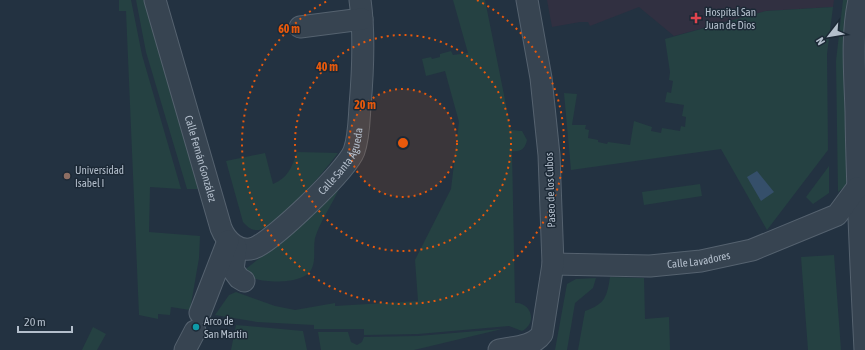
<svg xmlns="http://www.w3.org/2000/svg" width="865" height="350" font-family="'Asap Condensed',sans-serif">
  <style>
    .medical { fill: #313041 }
    .green { fill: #254142 }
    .water { fill: #354f6a }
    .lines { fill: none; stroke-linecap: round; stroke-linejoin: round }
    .minor-casing { stroke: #55626f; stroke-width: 23 }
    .minor { stroke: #374451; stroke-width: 21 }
    .ring { fill: none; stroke: #e8590c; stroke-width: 2; stroke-dasharray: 2 4 }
    .health-dot { fill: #e0444e; stroke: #1c2936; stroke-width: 1.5 }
    .education-dot { fill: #8d6e63; stroke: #1c2936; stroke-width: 1.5 }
    .culture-dot { fill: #0f9aa8; stroke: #1c2936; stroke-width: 1.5 }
    .labels { text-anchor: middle; stroke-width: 3; stroke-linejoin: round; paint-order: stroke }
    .poi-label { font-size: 11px; fill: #b4bfcc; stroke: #1c2936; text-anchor: start }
    .street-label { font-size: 11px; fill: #b4bfcc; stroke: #1c2936 }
    .centre { fill: #e8590c; stroke: #1c2936; stroke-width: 2 }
    .ring-label { font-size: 12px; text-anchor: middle; font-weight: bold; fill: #e8590c; stroke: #1c2936; stroke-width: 3; stroke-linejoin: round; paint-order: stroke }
  </style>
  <rect width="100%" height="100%" fill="#233241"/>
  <path class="medical" d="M547 0H834L833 7 766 11 674 36 639 7 590 26 588 22H580L552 27Z"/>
  <path class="green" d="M119 0H131L142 55 181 189 150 187 149 232 200 236 199 258 190 310 171 307 170 315 158 314V319L139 315 126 11H119Z
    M136 0H148L202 189H187L146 52Z
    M453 0H485L511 130 522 131 527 140C525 149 521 152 512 151L515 303C531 302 538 323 522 331L509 326 418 334 364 335V329H314V325L257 322 215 315 229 295 236 292 275 306 295 310 335 303V306L418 301 415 260 451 189 459 122 445 71 426 76 422 59 431 57 432 59 440 57V54L451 51 453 55 468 53Z
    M843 0H850L844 52 849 183 838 192 836 61Z
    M833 7 827 54 828 150 767 230 721 149 571 170 564 93 577 94 572 125H586L585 129 589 130 588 138 598 140V142L607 144 608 142 630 145 634 121 652 127 651 131 661 133 662 128 680 131 681 126 685 127 686 117 682 116 684 105 665 102 667 92 671 93 673 81 669 80 670 72 665 39 766 11Z
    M297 152 338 153C327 168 274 233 256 230 250 230 246 225 243 222L226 161 265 153 273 184C288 178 292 167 297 152Z
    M829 166V193L813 204 806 197Z
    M700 184 702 196 644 205 642 192Z
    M336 190 338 191C331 206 320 222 315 238 313 248 316 259 312 268 306 284 269 283 256 279 251 277 247 274 242 272L290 234Z
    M834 255 841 350H808L801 257Z
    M610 277 644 278 645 319 669 317 670 350H578L585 311C605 304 607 297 610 277Z
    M596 278 593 288 575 303 567 350H555L567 284 576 279Z
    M236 325 303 331 307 350H231Z
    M93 327 106 334 97 350H82Z
    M502 329 414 350H321L318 332H348L351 342 357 345 362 342 364 337 418 336Z"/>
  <path class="water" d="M757 171 774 192 761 201 747 177Z"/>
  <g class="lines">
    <g class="minor-casing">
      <g id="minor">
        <path id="s1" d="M155 0 221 228C226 241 239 253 254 248 273 241 347 170 354 151 359 137 359 121 360 106 363 71 365 35 360 0"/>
        <path d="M859 0C851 37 855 75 856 112 857 192 861 271 865 350"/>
        <path d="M300 27 362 19"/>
        <path d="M236 247 233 270 239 278 244 281"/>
        <path id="s2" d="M553 264 650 266 701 261 752 250 837 215 857 188"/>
        <path d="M200 313 228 241"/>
        <path d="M185 350 195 331"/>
        <path d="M499 350C514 347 533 347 542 334L553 264 549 155 541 78 527 0"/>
      </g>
    </g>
    <use href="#minor" class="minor"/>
  </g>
  <circle cx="403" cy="143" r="54" fill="#e8590c" fill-opacity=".12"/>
  <g class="ring">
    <circle cx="403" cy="143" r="54"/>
    <circle cx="403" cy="143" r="108"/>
    <path d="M477 0A161 161 0 1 1 329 0"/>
  </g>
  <path class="health-dot" d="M694 12h4v4h4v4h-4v4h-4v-4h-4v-4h4z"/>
  <circle class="education-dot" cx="67" cy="176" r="4"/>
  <circle class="culture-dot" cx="196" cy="327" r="4"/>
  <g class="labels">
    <g class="poi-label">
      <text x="705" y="16">Hospital San<tspan x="705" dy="13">Juan de Dios</tspan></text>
      <text x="75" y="174">Universidad<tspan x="75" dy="13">Isabel I</tspan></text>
      <text x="204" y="325">Arco de<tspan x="204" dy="13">San Martín</tspan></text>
    </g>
    <g class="street-label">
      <text dy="4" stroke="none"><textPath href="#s1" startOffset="165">Calle Fernán González</textPath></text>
      <text dy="4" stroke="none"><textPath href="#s1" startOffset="405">Calle Santa Águeda</textPath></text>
      <text transform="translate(550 190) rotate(-92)" y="4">Paseo de los Cubos</text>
      <text dy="4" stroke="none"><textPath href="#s2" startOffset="146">Calle Lavadores</textPath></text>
    </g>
  </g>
  <circle cx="403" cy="143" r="6" class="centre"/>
  <g class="ring-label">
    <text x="289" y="33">60 m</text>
    <text x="327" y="71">40 m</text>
    <text x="365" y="109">20 m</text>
  </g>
  <g transform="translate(829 36) rotate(239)" stroke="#1c2936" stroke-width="3" paint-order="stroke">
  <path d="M0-3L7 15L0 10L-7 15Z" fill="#b4bfcc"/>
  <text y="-6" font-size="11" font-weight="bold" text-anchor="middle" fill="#b4bfcc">N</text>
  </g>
  <path d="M18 326v6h54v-6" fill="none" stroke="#b4bfcc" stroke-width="2"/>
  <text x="24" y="326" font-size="12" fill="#b4bfcc" stroke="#1c2936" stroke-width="3" paint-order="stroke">20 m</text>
</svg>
